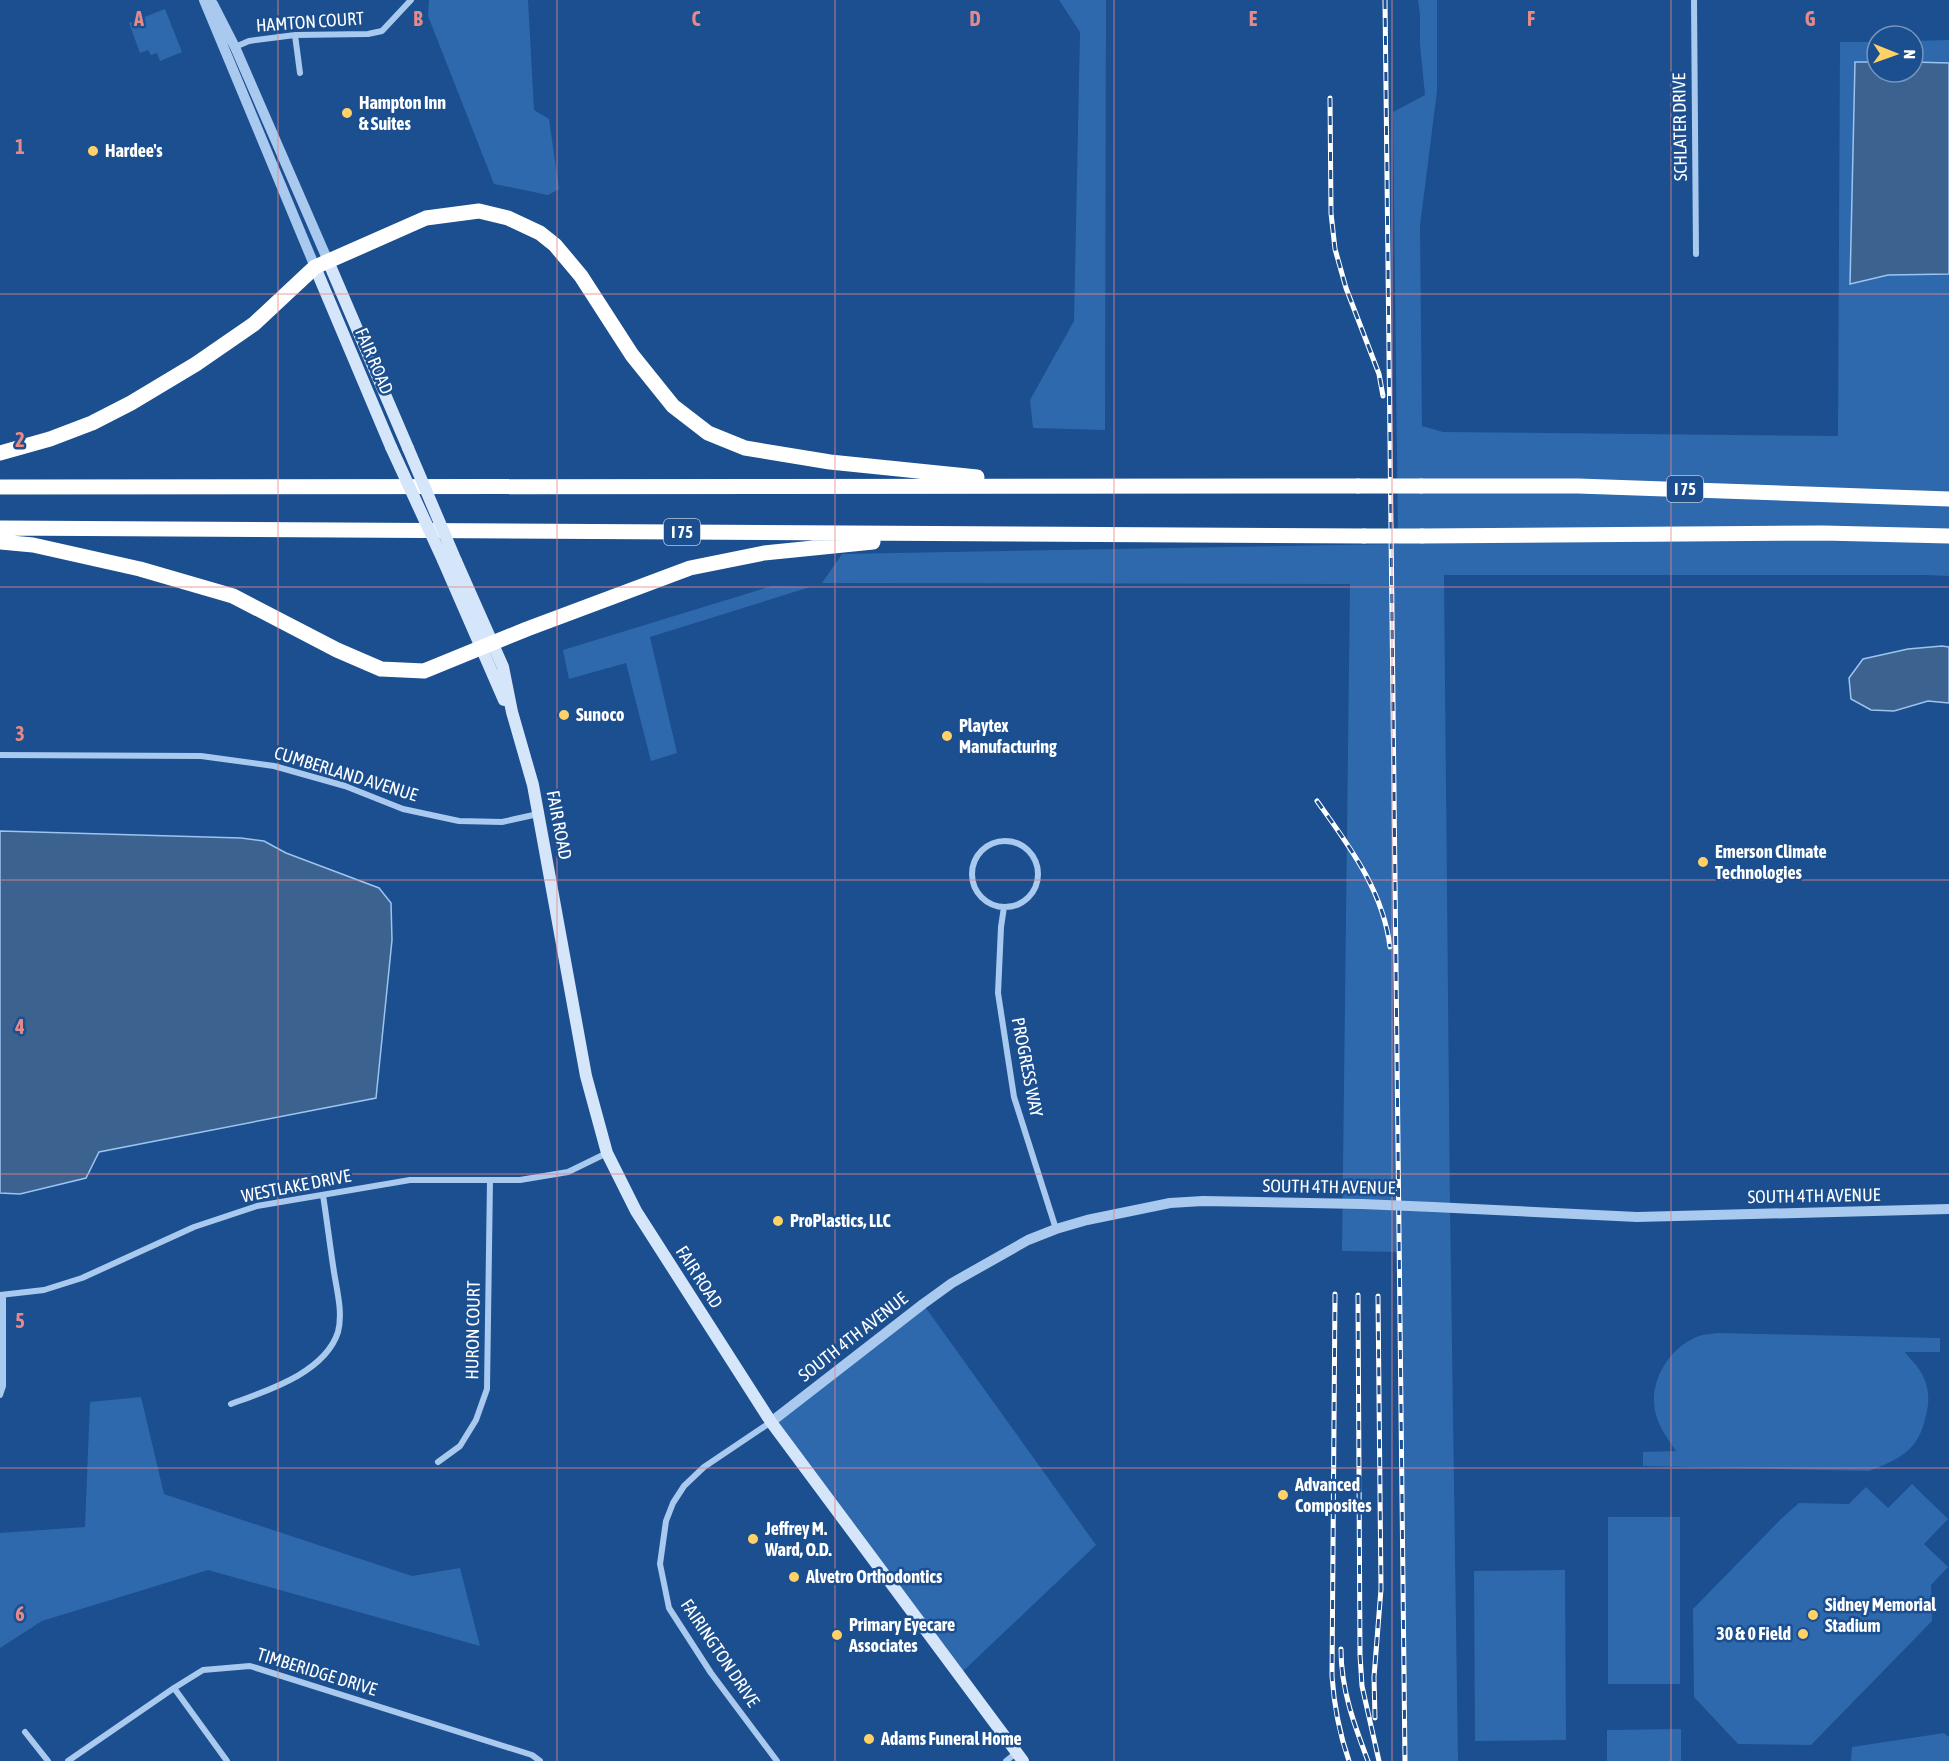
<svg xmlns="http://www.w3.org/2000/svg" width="1949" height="1761" font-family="'Asap Condensed',sans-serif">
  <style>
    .green { fill: #2e69ad }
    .water { fill: #3c6290; stroke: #9cc4f0; stroke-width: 1.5 }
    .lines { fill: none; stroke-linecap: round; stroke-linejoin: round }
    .minor { stroke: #a9c9ee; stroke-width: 6 }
    .tertiary { stroke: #a9c9ee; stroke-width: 10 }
    .secondary { stroke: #d6e6fa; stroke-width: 12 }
    .motorway { stroke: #fff; stroke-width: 15 }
    .rail-casing { stroke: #fff; stroke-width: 5 }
    .rail { stroke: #1b4f8f; stroke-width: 3; stroke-dasharray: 9; stroke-linecap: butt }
    .tertiary-bridge { stroke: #a9c9ee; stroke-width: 10 }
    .secondary-bridge { stroke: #d6e6fa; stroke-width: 12 }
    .motorway-bridge { stroke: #fff; stroke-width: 15 }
    .grid { fill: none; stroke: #e88989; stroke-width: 1.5; stroke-opacity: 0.55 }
    .poi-dot { fill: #ffd166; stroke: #1b4f8f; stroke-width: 2 }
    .labels { text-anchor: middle; stroke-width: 5; stroke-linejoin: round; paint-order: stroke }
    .shield { fill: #1b4f8f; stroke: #bbcadd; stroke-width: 1.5 }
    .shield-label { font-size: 16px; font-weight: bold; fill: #fff }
    .street-label { font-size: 18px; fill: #fff; stroke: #1b4f8f }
    .poi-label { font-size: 18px; font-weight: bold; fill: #fff; stroke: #1b4f8f; text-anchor: start }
    .grid-label { font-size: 20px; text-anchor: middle; font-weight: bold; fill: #e88989; stroke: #1b4f8f; stroke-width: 5; stroke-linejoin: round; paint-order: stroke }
  </style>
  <rect width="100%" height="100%" fill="#1b4f8f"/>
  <path class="green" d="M429 0H528L534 110 549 119 559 189 548 195 494 184 428 16Z
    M1059 0H1106L1105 430 1033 428 1030 400 1074 321 1080 32Z
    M1418 0H1437V91L1420 226 1422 426 1443 432 1838 436 1840 42H1877V62H1856L1850 284 1888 275 1949 274V576L1927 575H1444L1450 1207 1458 1761H1405L1399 1252 1342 1251 1350 584 822 583 842 554 1398 544 1393 112 1425 95 1420 44V15Z
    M165 9 182 52 160 61 157 53 151 55 148 50 140 53 129 23Z
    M1949 40V63L1913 62V41Z
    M772 586 810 587 650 637 677 753 651 761 626 663 569 679 563 650Z
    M923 1304 1096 1545 959 1675 771 1422Z
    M1718 1333 1940 1338V1352H1905C1910 1359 1918 1366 1922 1374 1929 1388 1930 1400 1926 1415 1919 1450 1900 1459 1869 1471L1643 1466V1452L1676 1451C1668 1439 1660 1429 1656 1415 1647 1383 1669 1347 1699 1336 1705 1334 1712 1334 1718 1333Z
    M141 1397 164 1494 412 1576 460 1568 480 1646 208 1570 42 1621 0 1648V1533L85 1527 90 1402Z
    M1912 1484 1948 1519 1924 1544 1948 1567 1931 1585 1932 1621 1811 1745 1738 1744 1694 1697 1693 1609 1782 1518 1799 1503 1849 1504 1866 1487 1888 1508Z
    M1608 1517H1680V1684H1608Z
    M1565 1570 1566 1740 1475 1741 1474 1571Z
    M1681 1729V1761H1607V1730Z
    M1944 1733 1949 1737V1761H1851L1852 1747Z"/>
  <path class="water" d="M1855 62H1877V72H1913V62L1949 63V274L1888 275 1850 284Z
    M1942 646 1949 647V703L1928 701 1894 711 1871 710 1851 699 1849 678 1863 659 1908 649Z
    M0 831 241 838 264 841 286 853 379 888 391 903 392 940 376 1098 99 1152 86 1178 20 1194 0 1193Z"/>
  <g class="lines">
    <path class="minor" d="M1694 0 1696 254
      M295 35 300 73
      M235 47 249 41 295 35 368 34 382 31 411 0
      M0 755 201 756 274 766 345 786 403 809 459 821 502 822 538 814
      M972 874a33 33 0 1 1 66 0a33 33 0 1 1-66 0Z
      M1004 907 1001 927 998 993 1014 1097 1056 1229
      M0 1295 44 1290 82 1278 194 1227 257 1206 410 1180H520L568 1172 607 1153
      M0 1395 3 1386V1295
      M231 1404C266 1391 325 1373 338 1332 343 1313 337 1291 334 1272 330 1246 327 1221 323 1195
      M771 1422 704 1467 684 1486 673 1503 666 1521 660 1564 669 1608 711 1673 777 1761
      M438 1462 460 1446 476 1420 487 1389 490 1180
      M174 1688 227 1761
      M25 1732 48 1761
      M68 1761 174 1688 203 1670 250 1666 532 1755 540 1761
      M1006 1761 1016 1753"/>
    <path class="tertiary" d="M204 0 315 267
      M213 4 235 47 328 261
      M1433 1207 1637 1217 1949 1209
      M771 1422 923 1304 952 1283 1028 1240 1056 1229 1087 1220 1170 1203 1203 1201 1362 1204"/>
    <path class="secondary" d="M328 261 408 448
      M315 267 391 447
      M443 560 504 700
      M456 561 503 667 512 712 533 785 586 1076 607 1153 636 1211 771 1422 1023 1761"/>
    <path class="motorway" d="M0 453 50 439 92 423 131 403 196 364 254 324 315 267 426 218 479 211 508 218 540 233 555 245 581 276 632 355 673 406 708 433 745 448 830 462 977 477
      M1421 486H1578L1949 499
      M0 487 1358 486
      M0 528 1364 536
      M1422 536 1823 533 1949 536
      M0 542 33 545 140 569 233 596 337 650 381 669 424 671 527 629 690 568 764 553 873 542"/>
    <g class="rail-casing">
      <path id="rail" d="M1385 0 1405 1761
        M1330 98 1331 213 1335 249 1346 288 1379 374 1383 396
        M1317 801C1349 846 1383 890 1390 947
        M1335 1294 1332 1676C1334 1706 1339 1732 1349 1761
        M1358 1295 1360 1655 1362 1686 1379 1761
        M1341 1649C1341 1690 1354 1724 1368 1761
        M1375 1718 1374 1677 1381 1589 1378 1296"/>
    </g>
    <use href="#rail" class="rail"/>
    <path class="tertiary-bridge" d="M1362 1204 1433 1207"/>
    <path class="secondary-bridge" d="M391 447 443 560
      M408 448 456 561"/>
    <path class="motorway-bridge" d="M1358 486H1421
      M1364 536H1422"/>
  </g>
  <path class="grid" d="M278 0V1761M557 0V1761M835 0V1761M1114 0V1761M1392 0V1761M1671 0V1761M0 294H1949M0 587H1949M0 880H1949M0 1174H1949M0 1468H1949"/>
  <g class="poi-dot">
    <circle cx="347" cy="113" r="6"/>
    <circle cx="93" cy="151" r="6"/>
    <circle cx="564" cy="715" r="6"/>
    <circle cx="947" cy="736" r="6"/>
    <circle cx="1703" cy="862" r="6"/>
    <circle cx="778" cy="1221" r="6"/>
    <circle cx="1283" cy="1495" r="6"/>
    <circle cx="753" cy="1539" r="6"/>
    <circle cx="794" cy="1577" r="6"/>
    <circle cx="1813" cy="1615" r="6"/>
    <circle cx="1803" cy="1634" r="6"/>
    <circle cx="837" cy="1635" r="6"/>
    <circle cx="869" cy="1739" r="6"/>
  </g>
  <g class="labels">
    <g class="shield">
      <rect x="1667" y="476" width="36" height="26" rx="4.5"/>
      <rect x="664" y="519" width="36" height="26" rx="4.5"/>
    </g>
    <g class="shield-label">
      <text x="1685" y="495">I 75</text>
      <text x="682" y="538">I 75</text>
    </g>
    <g class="street-label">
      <text transform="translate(310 22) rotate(-4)" y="6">HAMTON COURT</text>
      <text transform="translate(1680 127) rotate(-91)" y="6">SCHLATER DRIVE</text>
      <text transform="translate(374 361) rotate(67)" y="6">FAIR ROAD</text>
      <text transform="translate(346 774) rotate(17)" y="6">CUMBERLAND AVENUE</text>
      <text transform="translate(559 825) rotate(79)" y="6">FAIR ROAD</text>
      <text transform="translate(1027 1067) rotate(79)" y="6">PROGRESS WAY</text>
      <text transform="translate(296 1186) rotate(-11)" y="6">WESTLAKE DRIVE</text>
      <text transform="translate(1329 1187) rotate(1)" y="6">SOUTH 4TH AVENUE</text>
      <text transform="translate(1814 1196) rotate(-1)" y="6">SOUTH 4TH AVENUE</text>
      <text transform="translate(699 1277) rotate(57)" y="6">FAIR ROAD</text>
      <text transform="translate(473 1330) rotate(-89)" y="6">HURON COURT</text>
      <text transform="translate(853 1337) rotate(-38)" y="6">SOUTH 4TH AVENUE</text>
      <text transform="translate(720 1653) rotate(56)" y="6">FAIRINGTON DRIVE</text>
      <text transform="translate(317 1672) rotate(17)" y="6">TIMBERIDGE DRIVE</text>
    </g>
    <g class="poi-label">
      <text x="359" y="109">Hampton Inn<tspan x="359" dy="21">&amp; Suites</tspan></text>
      <text x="105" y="157">Hardee's</text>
      <text x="576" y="721">Sunoco</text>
      <text x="959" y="732">Playtex<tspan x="959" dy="21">Manufacturing</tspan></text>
      <text x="1715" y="858">Emerson Climate<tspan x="1715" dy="21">Technologies</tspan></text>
      <text x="790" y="1227">ProPlastics, LLC</text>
      <text x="1295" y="1491">Advanced<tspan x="1295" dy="21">Composites</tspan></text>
      <text x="765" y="1535">Jeffrey M.<tspan x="765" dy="21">Ward, O.D.</tspan></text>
      <text x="806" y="1583">Alvetro Orthodontics</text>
      <text x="1825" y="1611">Sidney Memorial<tspan x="1825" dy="21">Stadium</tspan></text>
      <text x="849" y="1631">Primary Eyecare<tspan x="849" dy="21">Associates</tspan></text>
      <text x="1791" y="1640" text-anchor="end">30 &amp; 0 Field</text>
      <text x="881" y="1745">Adams Funeral Home</text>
    </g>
  </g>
  <g class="grid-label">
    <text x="139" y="26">A</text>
    <text x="418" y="26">B</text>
    <text x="696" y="26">C</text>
    <text x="975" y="26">D</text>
    <text x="1253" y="26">E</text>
    <text x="1531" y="26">F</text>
    <text x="1810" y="26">G</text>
    <text x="20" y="154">1</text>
    <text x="20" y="447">2</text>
    <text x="20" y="741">3</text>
    <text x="20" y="1034">4</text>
    <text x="20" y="1328">5</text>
    <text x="20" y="1621">6</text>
  </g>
  <g transform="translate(1895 54) rotate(91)"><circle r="28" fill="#1b4f8f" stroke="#7695bc" stroke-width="1.5"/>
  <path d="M0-4.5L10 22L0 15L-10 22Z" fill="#ffd166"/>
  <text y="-9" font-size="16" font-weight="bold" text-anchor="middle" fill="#ffffff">N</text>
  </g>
</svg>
